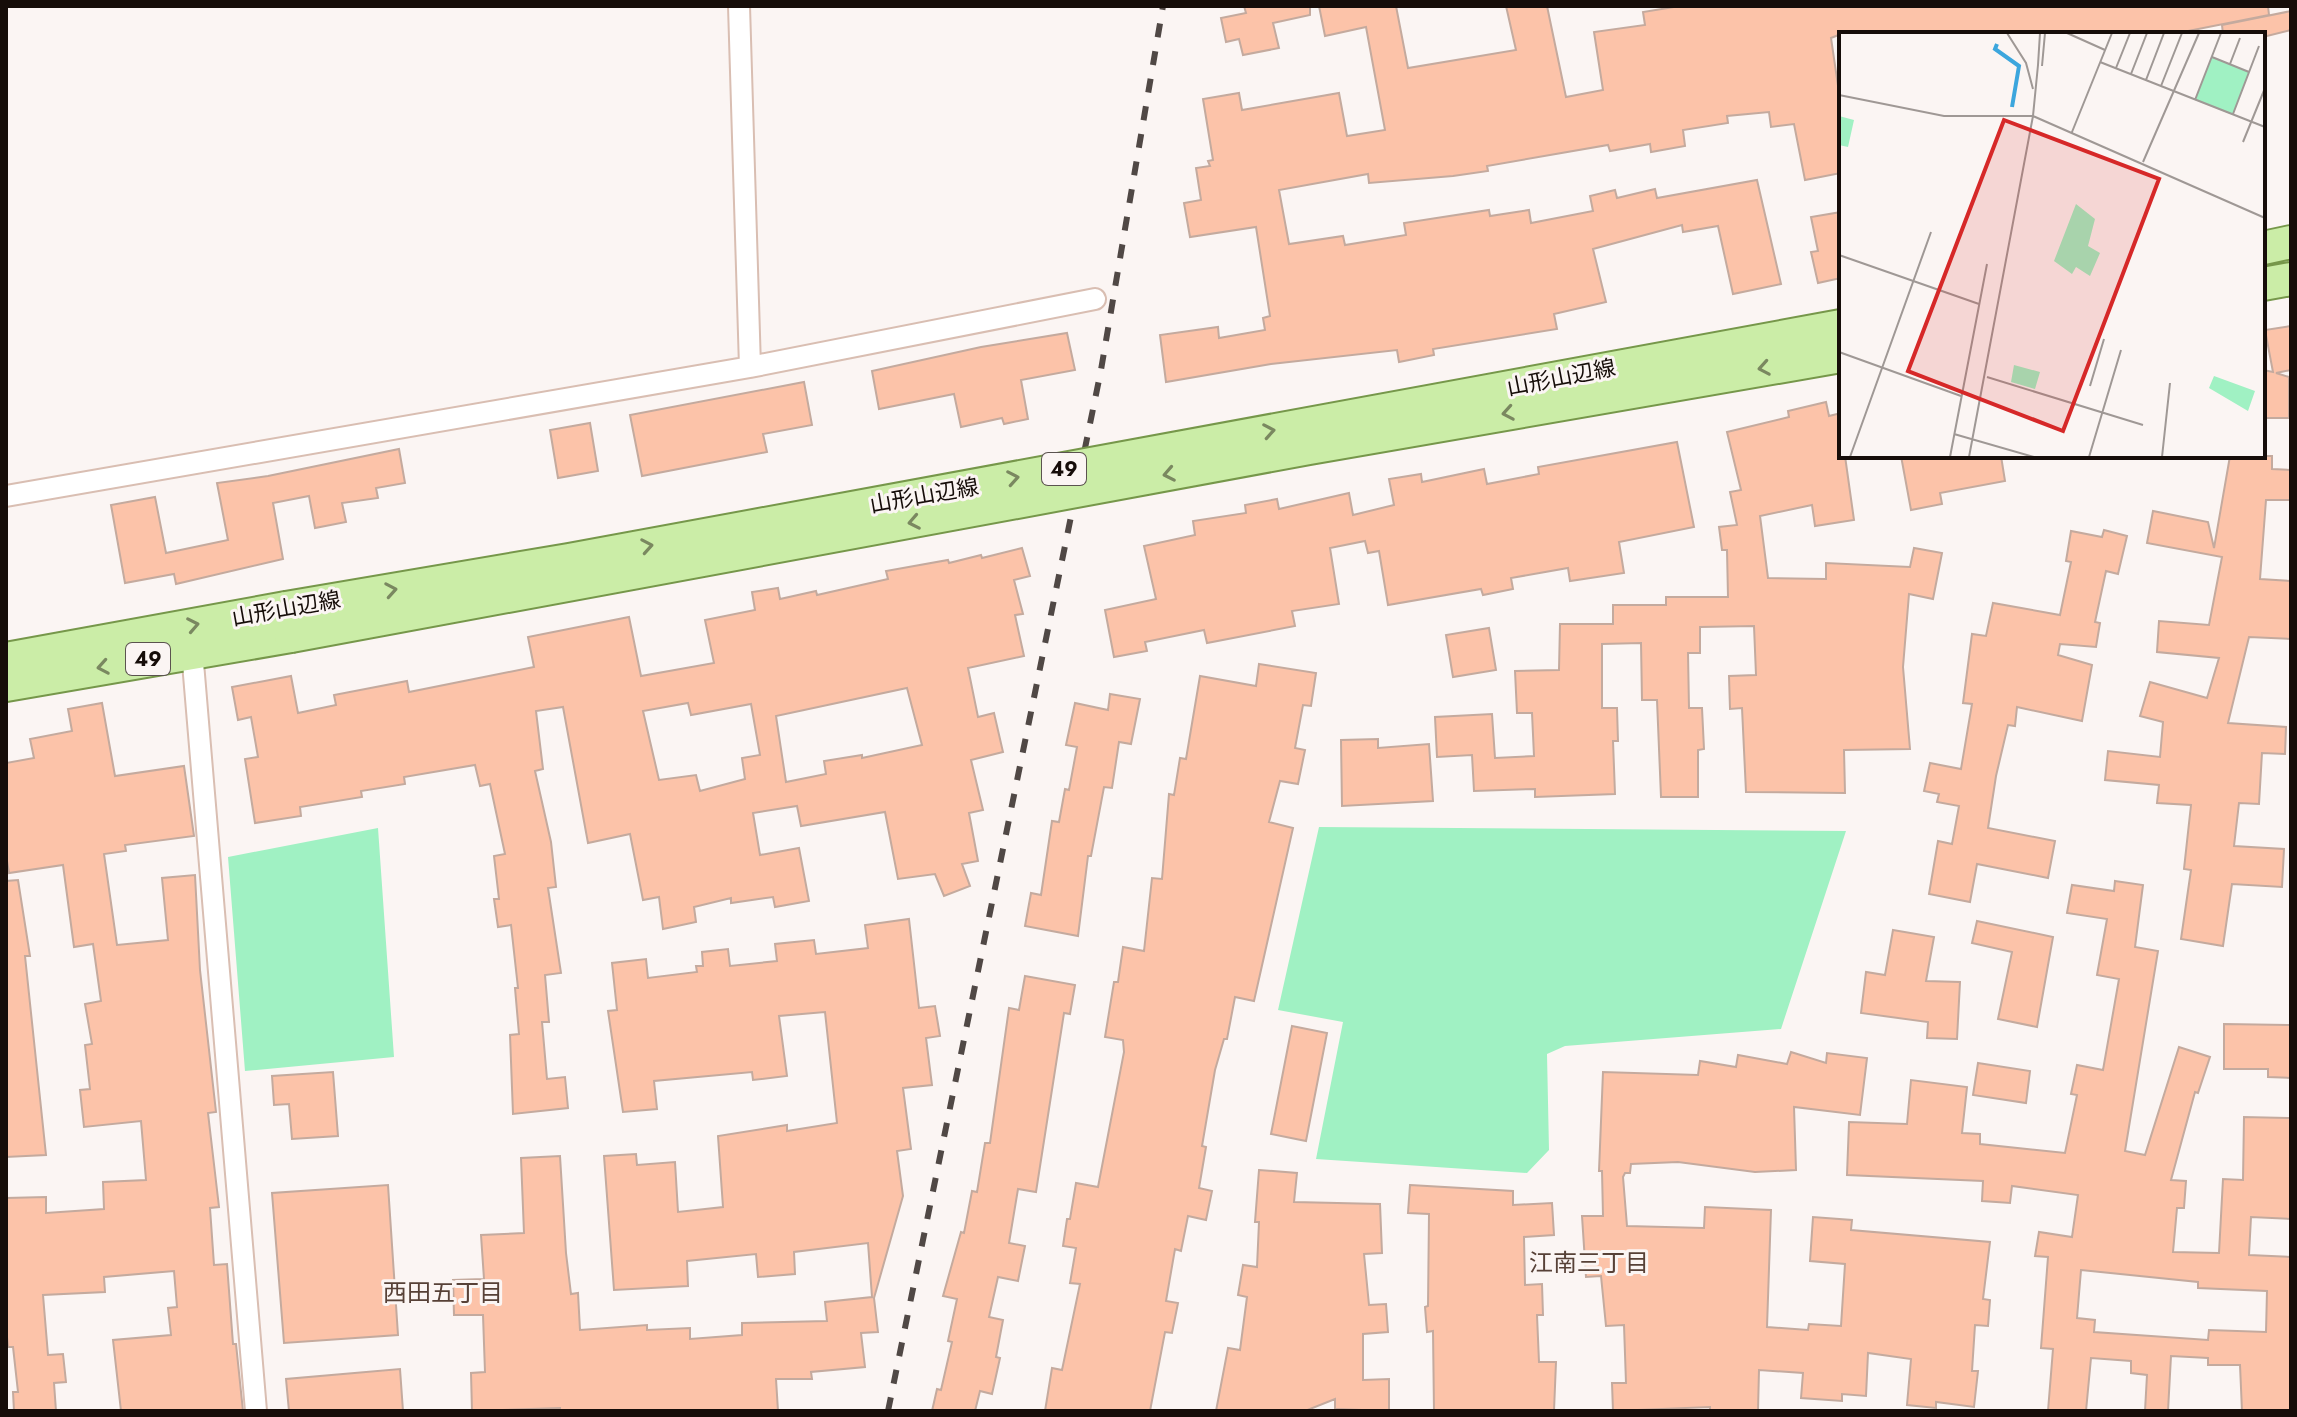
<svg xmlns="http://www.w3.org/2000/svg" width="2297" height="1417" font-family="Jost,'Noto Sans JP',sans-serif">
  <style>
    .green { fill: #a0f1c3 }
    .building { fill: #fcc3a9; stroke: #c4aa9e; stroke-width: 2; fill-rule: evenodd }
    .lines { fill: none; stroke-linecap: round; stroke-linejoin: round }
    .street-casing { stroke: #d9beb2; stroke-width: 24 }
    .primary-casing { stroke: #76974a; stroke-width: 36 }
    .street { stroke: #fff; stroke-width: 20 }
    .primary { stroke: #cbeda7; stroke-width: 32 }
    .rail { stroke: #504845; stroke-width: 6; stroke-dasharray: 14 14; stroke-linecap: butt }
    .primary-bridge-casing { stroke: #76974a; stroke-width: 36; stroke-linecap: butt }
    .primary-bridge { stroke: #cbeda7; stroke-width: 32 }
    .oneway { stroke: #7a8860 }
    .labels { text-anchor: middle; stroke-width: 6; stroke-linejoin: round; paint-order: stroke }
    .shield { fill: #fbf5f3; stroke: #5b534f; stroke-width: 2 }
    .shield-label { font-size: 20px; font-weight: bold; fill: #160d09 }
    .street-label { font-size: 22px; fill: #160d09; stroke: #fbf5f3 }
    .neighbourhood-label { font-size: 24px; fill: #574137; stroke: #fbf5f3 }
    .inset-river { fill: none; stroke: #3ca6dd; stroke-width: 4 }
    .inset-road { fill: none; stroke: #9f9895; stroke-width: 2 }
    .view { fill: #d62828; fill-opacity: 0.15; stroke: #d62828; stroke-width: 4 }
    .inset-edge { fill: none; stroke: #160d09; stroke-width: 4 }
  </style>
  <rect width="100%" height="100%" fill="#fbf5f3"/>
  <path class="green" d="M1319 827 1846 831 1781 1029 1565 1046 1547 1054 1549 1150 1527 1173 1316 1159 1343 1022 1278 1010Z
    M378 828 394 1057 245 1071 228 857Z"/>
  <path class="building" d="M1244 6H1310V15L1273 23 1279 48 1243 55 1239 39 1226 42 1221 18 1246 13Z
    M1319 6H1396L1408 68 1516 50 1506 6H1547L1566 97 1603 90 1594 32 1645 25 1643 12 1680 6H2268L2269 15 2173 34H1841L1831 38 1841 106V173L1805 180 1794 124 1771 127 1769 112 1727 116 1728 123 1683 130 1685 146 1651 152 1650 144 1610 151 1608 145 1487 166 1488 171 1453 176 1369 183 1368 174 1279 190 1289 244 1343 236 1345 245 1406 235 1404 223 1443 217 1489 210 1490 216 1529 210 1531 223 1593 211 1590 196 1615 190 1617 198 1655 189 1657 198 1757 180 1781 284 1733 294 1718 226 1683 232 1682 225 1593 249 1606 302 1554 314 1557 329 1433 349 1434 355 1399 362 1397 350 1271 364 1166 382 1160 335 1218 327 1219 338 1265 330 1263 318 1270 316 1256 227 1190 237 1184 203 1201 200 1196 168 1210 166 1208 161 1213 160 1203 99 1239 93 1242 110 1339 93 1347 136 1385 130 1366 27 1325 36Z
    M2291 11V30L2263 37V34H2223L2222 25Z
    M1841 212V278L1818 283 1811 252 1818 251 1811 217Z
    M2291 326V370L2276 373 2289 377V418H2263V370L2273 372 2265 330Z
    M1067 333 1075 370 1021 380 1028 419 1004 424 1002 418 961 427 954 394 879 409 872 371 981 347Z
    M804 382 812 425 763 434 767 452 642 476 630 415Z
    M1826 402 1829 416 1841 413V456H1845L1854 520 1815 526 1812 505 1760 516 1768 578 1826 579V563L1910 567 1914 548 1942 553 1933 599 1909 594 1903 667 1910 749 1844 750 1845 793 1746 792 1742 708 1730 709 1729 676 1756 675 1754 626 1700 627V653H1688L1689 708H1702L1704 749 1698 750V797H1661L1657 700H1642L1641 643 1602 644V708H1617L1618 741H1613L1615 794 1535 797V789L1474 791 1472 755 1437 757 1435 717 1492 714 1495 758 1534 756 1532 713H1517L1515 671 1559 670 1560 624H1613V605H1666V597H1728L1727 550H1722L1719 527 1737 525 1730 492 1741 490 1727 432 1789 417 1788 411Z
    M590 423 598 471 558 478 550 430Z
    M1677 442 1694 527 1619 542 1624 573 1570 581 1568 568 1511 578 1513 589 1483 595 1481 589 1388 605 1379 551 1368 553 1365 541 1330 548 1339 604 1292 611 1295 626 1207 643 1204 630 1145 642 1147 651 1114 657 1105 610 1156 599 1144 546 1195 535 1193 521 1246 513 1245 505 1277 499 1279 509 1349 493 1353 515 1394 505 1389 479 1421 474 1422 482 1484 469 1487 484 1539 474 1538 467Z
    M399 449 405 483 376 488 378 498 342 503 346 522 315 528 309 496 273 503 283 559 176 584 174 574 125 583 111 505 155 497 166 553 228 540 217 483 268 476Z
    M1901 456H2001L2005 481 1940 493 1942 504 1911 510Z
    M2230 456H2272V469L2291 470V500H2266L2260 579 2291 581V639L2249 637 2228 723 2286 727 2285 754 2262 753 2259 804 2239 803 2234 846 2284 849 2282 887 2232 884 2223 946 2181 939 2191 870 2184 869 2191 805 2157 803 2159 785 2105 780 2108 751 2160 757 2163 722 2140 716 2150 682 2207 698 2219 658 2157 652 2159 621 2209 625 2222 557 2147 543 2153 511 2208 522 2214 548Z
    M2104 530 2127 536 2118 574 2106 571 2095 622 2100 623 2096 647 2060 644 2058 655 2092 665 2082 721 2017 707 2015 726 2008 725 1996 776 1988 828 2055 841 2048 878 1977 864 1970 902 1929 894 1938 841 1952 844 1959 806 1937 802 1939 794 1924 791 1930 763 1961 769 1972 704 1963 703 1972 634 1986 636 1993 603 2060 615 2071 562 2066 561 2071 531 2102 537Z
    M1022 548 1030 576 1014 580 1023 614 1015 615 1024 656 968 668 978 717 994 713 1003 752 971 760 983 810 969 813 978 861 962 864 970 886 944 896 935 874 898 879 885 812 801 826 797 806 753 813 760 855 799 848 809 901 775 907 773 897 731 903V898L694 907 696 922 663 929 659 897 643 900 630 834 588 843 563 707 536 711 543 769 535 771 551 842 556 887 548 888 561 973 545 975 549 1022H542L547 1079 565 1077 568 1108 513 1114 510 1035 519 1034 515 988H518L511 925 498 927 494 899H499L494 856 505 854 490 784 480 786 475 765 404 777 405 784 361 791 362 797 300 807 301 816 255 823 245 759 258 757 251 717 238 720 232 687 291 676 298 713 336 705 334 695 407 681 409 692 534 667 528 637 629 617 641 676 714 663 705 620 755 610 752 592 778 588 780 599 816 591 817 595 888 579 886 571 948 560 949 563 981 555 982 558ZM907 688 922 745 862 758V755L824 761 826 774 786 782 776 716ZM688 703 691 715 751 704 760 755 742 758 745 779 700 791 696 775 659 780 643 711Z
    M1489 628 1496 670 1453 677 1446 635Z
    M1259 664 1316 673 1311 706 1303 705 1295 748 1305 750 1298 784 1280 781 1269 822 1293 828 1254 1001 1235 997 1227 1039H1224L1215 1070 1202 1146 1206 1147 1199 1188 1212 1191 1206 1220 1188 1216 1181 1251 1175 1249 1166 1301 1178 1303 1172 1333 1165 1332 1150 1411H1045L1052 1368 1062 1370 1080 1284 1070 1283 1076 1248 1063 1246 1067 1219H1070L1076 1183 1098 1187 1124 1052 1123 1040 1105 1037 1114 982H1118L1123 947 1144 951 1152 878 1162 879 1169 794 1174 795 1180 758 1186 759 1200 676 1256 686Z
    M1110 694 1140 699 1131 744 1119 742 1112 788 1104 787 1091 856H1088L1078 936 1025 926 1031 893 1041 895 1052 821 1059 822 1065 789 1069 790 1077 747 1066 745 1075 703 1108 710Z
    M102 703 115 776 184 766 194 836 125 845 126 851 104 854 117 945 168 940 162 878 195 875 200 970 216 1112 208 1113 219 1207 210 1208 214 1265 227 1264 233 1344H236L243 1411H121L113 1340 171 1335 168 1308 177 1307 174 1271 104 1277 105 1292 43 1295 48 1355 63 1354 66 1382 54 1383 56 1411H14L13 1392H18L13 1347H8L6 1327V1198L46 1197V1213L104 1209 103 1182 146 1180 141 1121 84 1127 80 1090 90 1089 85 1045 92 1044 85 1004 101 1001 93 944 74 947 63 865 9 873 6 855V763L34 758 30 739 72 731 68 709Z
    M1378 739V748L1429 744 1433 801 1342 806 1341 740Z
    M18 880 30 956H25L46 1155 6 1157V881Z
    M2115 881 2143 885 2135 947 2158 951 2125 1151 2145 1155 2179 1047 2210 1057 2198 1093 2195 1092 2171 1180 2186 1181 2184 1208H2177L2173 1252 2219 1253 2223 1179 2243 1180 2244 1117 2291 1118V1219L2251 1217 2249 1255 2291 1257V1411H2242L2240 1365H2208V1358L2171 1356 2168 1411H2145L2147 1375 2131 1373V1361L2091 1358 2086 1411H2048L2053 1349 2041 1348 2048 1257 2035 1256 2039 1232 2072 1237 2078 1195 2012 1186 2010 1203 1982 1201 1983 1181 1847 1175 1849 1122 1907 1124 1911 1080 1967 1087 1962 1133 1980 1134V1144L2065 1153 2077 1095 2071 1094 2077 1065 2103 1070 2119 979 2097 975 2107 919 2067 913 2072 885 2114 891ZM2081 1270 2198 1282V1288L2267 1291 2266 1332 2209 1330 2208 1340 2094 1332 2095 1320 2077 1318Z
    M909 919 919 1008 935 1006 940 1036 926 1038 932 1085 903 1088 911 1149 897 1151 903 1196 874 1298 878 1332 861 1333 865 1367 811 1372 812 1379H776L778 1411H560V1408L472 1411 471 1373 485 1372 483 1315H454L453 1280 484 1279 481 1235 524 1233 521 1158 560 1156 566 1253 571 1294 578 1293 580 1330 647 1325V1330L690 1328V1339L742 1335V1323L827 1321 825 1302 872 1297 868 1243 794 1252 795 1274 758 1277 756 1254 687 1261 688 1286 614 1290 604 1156 636 1154 637 1165 675 1162 678 1212 723 1207 718 1136 787 1125V1131L837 1123 825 1012 779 1016 787 1076 753 1080 752 1072 654 1081 657 1109 623 1112 608 1011 617 1010 612 963 646 959 648 978 697 972 696 966H703L702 952 728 949 730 966 777 961 775 944 814 940 816 954 868 948 865 925Z
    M1977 921 2053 937 2037 1027 1998 1019 2012 952 1972 943Z
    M1893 930 1934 937 1926 981 1960 982 1957 1039 1927 1038 1928 1022 1861 1013 1866 972 1885 975Z
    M1025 976 1075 985 1070 1014 1064 1013 1036 1192 1018 1189 1009 1243 1025 1246 1018 1281 998 1277 989 1317 1003 1320 996 1357 1000 1358 992 1394 980 1391 975 1411H932L937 1389 941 1390 952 1342 948 1341 957 1299 943 1296 961 1232 964 1233 972 1191 977 1192 985 1143H990L1009 1008 1019 1010Z
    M2224 1024 2290 1025 2291 1078 2268 1077V1069H2224Z
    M1292 1026 1327 1033 1306 1141 1271 1134Z
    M1791 1052 1826 1063 1827 1053 1867 1058 1860 1115 1794 1107 1796 1170 1755 1172 1678 1162 1631 1164 1630 1173H1625L1623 1177 1627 1226 1704 1228 1705 1207 1771 1210 1767 1327 1808 1330 1809 1324 1841 1326 1845 1264 1810 1261 1813 1217 1852 1220 1851 1230 1990 1242 1983 1299 1990 1300 1988 1326 1975 1325 1972 1371H1978L1974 1407 1936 1402V1408L1907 1405 1911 1359 1868 1353 1866 1396 1842 1394V1401L1801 1398 1803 1373 1759 1370 1758 1411H1710V1407L1613 1411 1612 1383H1626L1624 1325 1606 1326 1601 1276 1586 1277 1582 1216H1603L1602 1171H1599L1603 1072 1698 1075 1700 1061 1736 1067 1738 1055 1787 1064Z
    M1978 1063 2030 1071 2026 1103 1973 1095Z
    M333 1072 338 1136 292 1139 289 1104 274 1105 272 1076Z
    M1259 1170 1297 1173 1294 1202 1380 1204 1382 1253 1364 1254 1369 1305 1386 1304 1388 1332 1363 1334V1380L1389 1379V1411L1335 1409V1399L1305 1411H1216L1228 1348 1240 1350 1247 1297 1238 1295 1243 1265 1257 1267 1259 1222H1255Z
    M388 1185 398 1335 284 1343 272 1193Z
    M1410 1185 1513 1191V1205L1552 1203 1554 1235 1524 1237 1525 1285 1542 1284 1543 1315H1537L1539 1362H1556L1554 1411H1434L1433 1331 1427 1332 1425 1307 1428 1306 1429 1214 1408 1213Z
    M400 1369 403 1411H289L286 1379Z"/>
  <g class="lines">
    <g class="street-casing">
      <path id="street" d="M739 6 750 367
        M6 496 750 367 1095 299
        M192 651 256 1411"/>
    </g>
    <g class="primary-casing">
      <path id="primary" d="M2263 248 2291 242
        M2263 284 2291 279
        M6 659 286 608
        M6 685 291 636"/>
    </g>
    <use href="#street" class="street"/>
    <use href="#primary" class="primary"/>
    <path class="rail" d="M888 1411 1101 370 1163 6"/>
    <g class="primary-bridge-casing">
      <path id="primary-bridge" d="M286 608 569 560 1841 326
        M291 636 1309 448 1841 356"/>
    </g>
    <use href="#primary-bridge" class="primary-bridge"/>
  </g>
  <defs><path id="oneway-chevron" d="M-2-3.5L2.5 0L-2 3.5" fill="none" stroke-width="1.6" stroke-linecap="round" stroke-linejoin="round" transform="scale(2)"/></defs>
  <g class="oneway">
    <use href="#oneway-chevron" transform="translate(1764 368) rotate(170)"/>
    <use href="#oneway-chevron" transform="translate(1508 413) rotate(170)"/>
    <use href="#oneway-chevron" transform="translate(1269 431) rotate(-10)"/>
    <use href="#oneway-chevron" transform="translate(1169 474) rotate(169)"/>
    <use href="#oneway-chevron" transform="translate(1013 478) rotate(-10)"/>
    <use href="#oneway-chevron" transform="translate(914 522) rotate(169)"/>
    <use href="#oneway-chevron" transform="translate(647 546) rotate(-10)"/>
    <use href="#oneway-chevron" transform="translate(391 590) rotate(-10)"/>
    <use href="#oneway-chevron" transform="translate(193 625) rotate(-11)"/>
    <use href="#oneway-chevron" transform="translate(103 667) rotate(170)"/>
  </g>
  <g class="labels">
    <g class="shield">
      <rect x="1042" y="453" width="44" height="32" rx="6"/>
      <rect x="126" y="643" width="44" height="32" rx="6"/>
    </g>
    <g class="shield-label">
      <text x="1064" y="476">49</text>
      <text x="148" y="666">49</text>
    </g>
    <g class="street-label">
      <text transform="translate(1561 377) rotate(-11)" y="8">山形山辺線</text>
      <text transform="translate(924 495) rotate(-10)" y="8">山形山辺線</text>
      <text transform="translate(286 608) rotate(-10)" y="8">山形山辺線</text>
    </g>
    <g class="neighbourhood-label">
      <text x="1589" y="1271">江南三丁目</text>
      <text x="443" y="1301">西田五丁目</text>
    </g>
  </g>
  <g transform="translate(1839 32)">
    <rect width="426" height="426" fill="#fbf5f3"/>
    <path d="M373 25 410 40 394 83 356 68ZM0 84 15 88 9 115 0 113ZM237 172 256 187 249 214 261 221 251 244 237 235 233 242 215 229ZM175 333 201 340 196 357 172 350ZM375 344 416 359 409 379 370 356Z" fill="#a0f1c3"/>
    <path class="inset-river" d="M158 12 156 17 180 34 173 75"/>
    <path class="inset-road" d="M168 1 187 31 194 57M228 1 266 18M373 25 410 40M261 30 426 95M391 32 401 6M199 33 201 1M199 33 194 84 426 186M203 34 206 1M277 36 291 1M292 42 308 1M307 48 325 1M322 54 343 1M0 63 105 84H194M356 68 382 1M394 82 420 14M233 100 273 1M404 110 426 56M304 130 360 1M0 223 140 272M0 320 122 364M148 345 304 393M251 354 265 307M115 402 195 425M11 425 92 200M111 425 148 232M130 425 194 84M250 425 282 318M323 425 331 351"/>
    <path class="view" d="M165 88 320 147 224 399 69 339Z"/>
    <rect width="426" height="426" class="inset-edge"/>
  </g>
  <rect width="2297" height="1417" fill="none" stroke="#160d09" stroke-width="16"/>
</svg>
